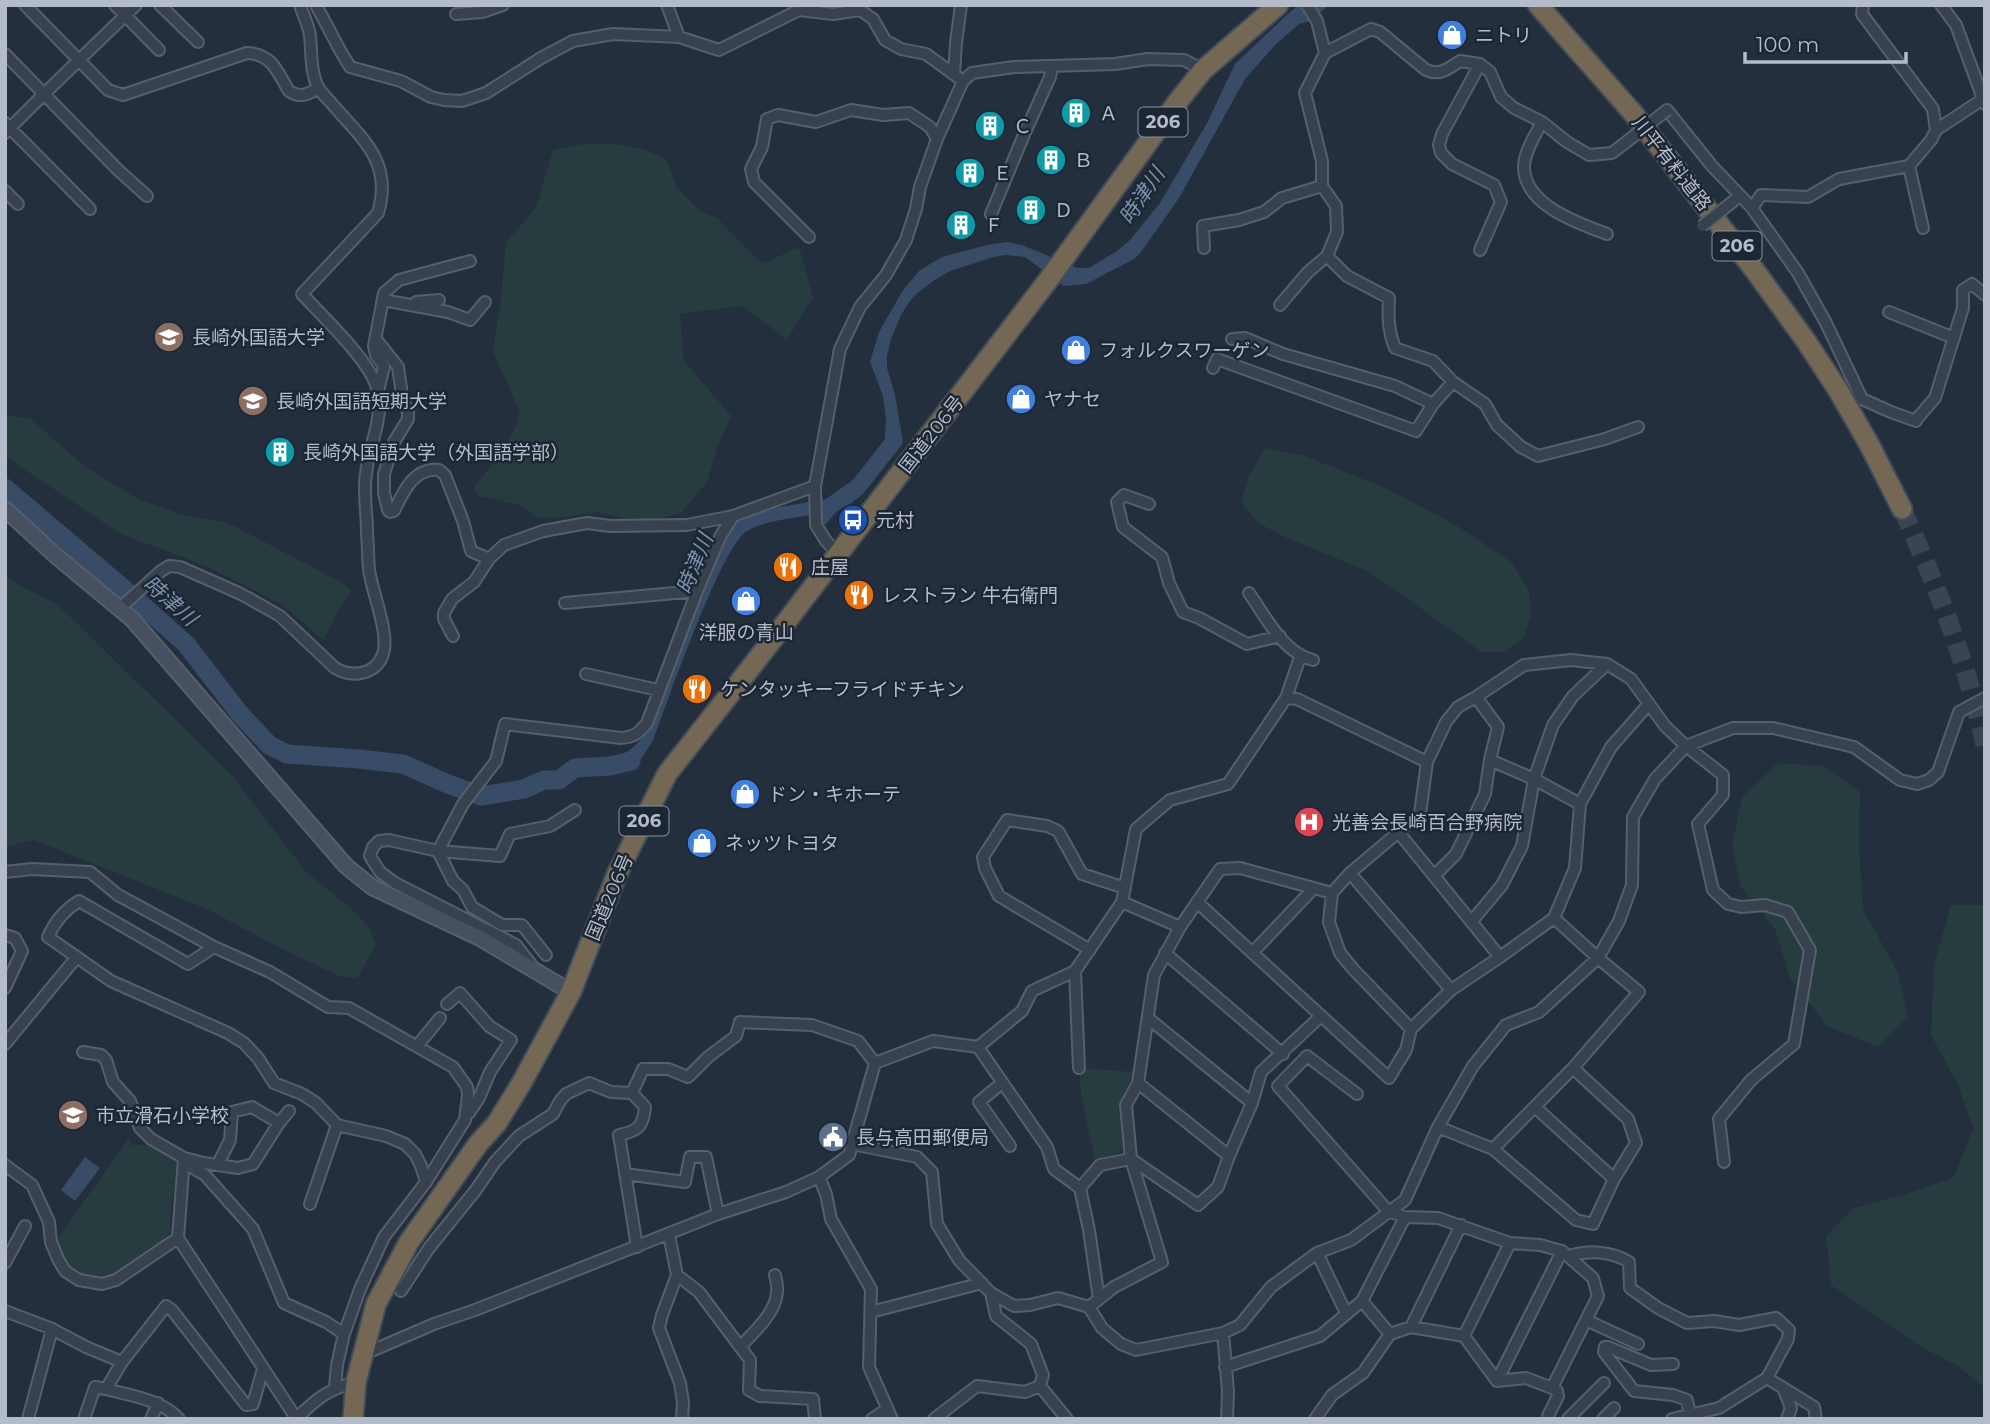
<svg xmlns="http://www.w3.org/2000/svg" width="1990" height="1424" font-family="Montserrat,'Noto Sans JP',sans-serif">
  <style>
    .green { fill: #263c3f }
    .water { fill: #394c67 }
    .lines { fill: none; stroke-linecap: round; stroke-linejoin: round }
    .river { stroke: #394c67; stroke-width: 19 }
    .highway-tunnel { stroke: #3a4453; stroke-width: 19; stroke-dasharray: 19 10; stroke-linecap: butt }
    .street-casing { stroke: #565f6c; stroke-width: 14 }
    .secondary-casing { stroke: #565f6c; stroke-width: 18 }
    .highway-casing { stroke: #434c59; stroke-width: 23 }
    .street { stroke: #38414e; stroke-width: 10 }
    .secondary { stroke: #465061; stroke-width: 14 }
    .highway { stroke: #746855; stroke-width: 19 }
    .street-bridge-casing { stroke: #565f6c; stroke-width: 14; stroke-linecap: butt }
    .street-bridge { stroke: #38414e; stroke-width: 10 }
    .labels { text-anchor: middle; stroke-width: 5; stroke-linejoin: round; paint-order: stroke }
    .shield { fill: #1d2633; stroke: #878f9c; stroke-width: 2 }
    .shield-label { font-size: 18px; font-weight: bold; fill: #b4bcc9 }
    .poi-label { font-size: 19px; fill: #b4bcc9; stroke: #1d2633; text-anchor: start }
    .street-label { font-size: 19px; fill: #b4bcc9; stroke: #1d2633 }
    .water-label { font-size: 21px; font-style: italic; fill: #7c92b1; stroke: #1d2633 }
  </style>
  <rect width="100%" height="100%" fill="#242f3e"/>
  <path class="green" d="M583 144C617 144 636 143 667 160L676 187 700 211 717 218 762 264 799 247 813 297 787 340 742 306 680 314 684 361 731 416 718 445 707 482 682 512 657 520 636 521 597 512 567 517H535L523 506 479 496 473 489 506 446 516 426 520 413 493 351 501 298 506 242 536 208 553 150Z
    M11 415 32 420 84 466 136 498 180 514 228 523 341 582 351 591 335 616 324 640 281 604 206 566 121 534 18 465 5 456V417Z
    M1265 448 1302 455 1388 489 1459 527 1511 562 1529 591 1531 615 1523 638 1504 652H1481L1404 596 1367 571 1287 538 1260 524 1241 503 1249 475Z
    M5 574 17 584 57 604 230 773 307 873 351 908 370 929 376 945 357 978 339 976 276 946 207 909 34 840 5 847Z
    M1778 763 1824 766 1860 792 1859 848 1863 909 1898 973 1908 1017 1878 1047 1827 1026 1790 978 1775 929 1741 887 1732 846 1742 797Z
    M1951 905H1985V1388L1958 1366 1923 1348 1831 1285 1826 1236 1854 1208 1906 1194 1954 1177 1973 1128 1958 1085 1931 1035 1934 965Z
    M1079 1068 1134 1072 1121 1102 1123 1150 1115 1155 1095 1159 1081 1095Z
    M129 1138 132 1145H149L169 1153 177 1165 170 1217 171 1232 157 1247 107 1278 93 1279 81 1274 68 1265 60 1253 57 1239Z"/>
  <path class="water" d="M1299 5H1329L1310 21 1299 24 1275 45 1245 79 1179 198 1141 252 1134 259 1086 284 1064 286 1025 257 1005 255 990 258 950 271 936 279 917 293 909 302 901 315 891 339 887 356V368L895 395 903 443 863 494 850 504 837 511 825 525 810 515C790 519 766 520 747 531 721 546 667 704 653 740 646 752 641 761 631 769H608L607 763C624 755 637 747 647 731L704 585 729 530 740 519 752 512 826 499 853 480 885 439 886 419 883 396 870 362 879 332 903 290 920 270 942 257 991 244 1008 242 1022 245 1077 268H1089L1117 251 1130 240 1160 203 1207 123 1235 64 1290 12Z
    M85 1157 100 1168 75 1201 61 1190Z"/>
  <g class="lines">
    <path class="river" d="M5 488 125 590 186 644 240 714 269 745 287 754 359 759 403 764 448 784 481 796 524 789 544 780H559L575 768 610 766 631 761"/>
    <path class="highway-tunnel" d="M1902 509C1937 585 1967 663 1985 745"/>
    <g class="street-casing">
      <path id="street" d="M25 5 108 90 123 95 247 53C273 54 277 72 289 91 300 99 308 94 319 88
        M115 5 159 50
        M160 5 198 42
        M316 5 341 52 350 67 401 81 431 97 444 100 462 101 486 93 541 58 573 41 613 34 679 37 719 50 799 10 833 14 860 10 873 19 885 40 901 49 926 54 963 81
        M667 5 679 37
        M1307 5 1317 21 1325 53
        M1863 5 1862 14 1933 109 1936 130 1931 140 1909 166 1923 228
        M1941 5 1956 25 1985 104
        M456 14 482 12 503 5
        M5 54 118 170 147 196
        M1480 64 1442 134 1439 145 1441 153 1452 164 1494 185 1501 202 1480 250
        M954 74 956 43 961 5
        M1667 110 1712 166 1752 208
        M1542 122C1536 134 1524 152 1524 167 1524 205 1578 223 1607 234
        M5 123 90 209
        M1936 130 1983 99
        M5 133 44 94 136 5
        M1625 143 1612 153 1589 155 1567 142 1542 122 1514 108 1501 97 1490 72 1480 64 1460 61C1448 69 1440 76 1426 70L1380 32 1371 29 1325 53 1305 93 1322 161V186L1336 206 1337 232 1327 256 1347 276 1389 298C1388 316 1388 331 1395 348L1433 361 1453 382 1485 404 1497 425 1521 447 1538 456 1605 439 1638 427
        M1909 166 1839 179 1808 197 1761 195 1752 208 1798 273 1826 323 1862 399 1891 412 1916 421
        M5 191 18 204
        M991 214 1023 137 1050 77 1052 67
        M809 237 754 182 751 169 762 147 767 119 778 115 816 122 851 110 883 115 909 113 930 127 937 139
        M1204 248 1203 226 1239 220 1264 212 1282 198 1322 186
        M383 300 448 312 470 320 485 302
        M416 302 439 300
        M1280 305 1308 272 1327 256
        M1889 312 1954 338
        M376 339 398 367 402 395 408 412V419L394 442 384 474V493L388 510 390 512 394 511C403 492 414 467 439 470L445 475 463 521 471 551 489 559
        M1232 339 1245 338 1283 354 1395 386 1433 404
        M1213 368 1217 359 1416 431 1433 404 1453 382
        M378 391 384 366 376 355 374 346 384 293 399 280 470 261
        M1916 420 1935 398 1963 308V290L1972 284 1985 295
        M1149 504 1124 495 1117 502 1123 527 1162 557 1169 583 1183 612 1199 618 1247 644 1280 636
        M838 554 826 541 816 525 815 486 840 349 860 307 886 275 906 240 916 209 920 187 937 139 963 81 972 73 1014 67 1115 64 1148 59 1184 60 1203 70
        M1249 593C1266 617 1283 653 1313 660
        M565 603 697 591
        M119 609 161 571 169 566 180 567 241 594 280 616 335 668C352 678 376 675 383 654 390 634 372 592 369 570 368 558 368 545 367 532 367 513 363 492 366 474 369 443 386 416 376 385 367 358 322 316 302 294L378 213C393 162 363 140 333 105 329 100 323 95 319 89 310 73 312 53 310 36 309 26 303 15 300 5
        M453 636 444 619V613L452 599 474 582 489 559 504 545 543 531 587 523 610 526 687 525 733 516 815 486
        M586 674 658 690
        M1476 697 1524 665 1571 660 1607 664 1631 679 1665 726 1686 746 1723 775V795L1698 824 1713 890 1728 904 1741 907 1765 905 1788 912 1810 950 1794 1044 1751 1080 1719 1119 1724 1162
        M1286 698 1300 657
        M1399 833 1500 957
        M5 872 32 869 90 872 118 895 214 947
        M1350 873 1451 990
        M1434 876 1456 854 1485 794 1490 760
        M1122 902 1180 927
        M1197 902 1389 1078 1406 1050 1411 1029 1451 990 1500 957 1554 918 1575 868 1580 804 1611 747 1648 705
        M1472 921 1502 885 1522 846 1534 779 1553 725 1573 696 1607 664
        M5 935 15 938 22 951 5 988
        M1090 950 999 896 985 868 983 857 1007 820 1047 826 1058 831 1082 874 1125 888
        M1165 953 1283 1054
        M1252 953 1314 888
        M546 955 522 925H502L472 907 463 890 453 881 438 851 463 804 496 761 505 724 621 738C634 737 639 733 647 723L697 591 720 537 733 516
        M534 968 516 945 395 883 380 872 370 856 373 847 379 841 389 840 438 851 500 856 510 834 550 826 575 810
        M1075 971 1079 1068
        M447 1004 460 993 489 1026 511 1040 490 1072 479 1098 469 1113
        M1148 1018 1252 1103
        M1411 1029 1353 969 1340 953 1329 922 1332 893 1350 873 1420 814 1427 762 1446 722 1458 707 1476 697 1498 727 1490 760 1534 779 1580 804
        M5 1044 76 958
        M417 1046 440 1018
        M978 1047 1047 1147 1054 1169 1080 1188 1100 1165 1131 1159 1198 1205 1218 1187 1229 1156 1252 1103 1261 1072 1321 1016
        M83 1052 101 1055 106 1060 113 1082 130 1101 140 1128 151 1139 184 1158 204 1163 238 1168 253 1164 279 1123 289 1111
        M875 1063 933 1041 978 1047 1022 1011 1032 991 1075 971 1122 902 1136 829 1170 800 1228 784 1286 698 1297 699 1427 762
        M1002 1083 979 1102 1010 1146
        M1138 1083 1229 1156
        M632 1093 643 1069H668L688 1077 708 1057 736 1036 740 1022 812 1025 858 1041 875 1063
        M1357 1094 1307 1056 1278 1086 1388 1211 1405 1217 1438 1218 1510 1243 1540 1245 1562 1251 1593 1278 1598 1296 1552 1388 1526 1378 1497 1381 1464 1336 1411 1327 1390 1334 1362 1301
        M1535 1107 1614 1179
        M1438 1127 1493 1149 1576 1220 1593 1224 1614 1179 1636 1143 1628 1119 1573 1068
        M852 1144 917 1157 932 1172 937 1224 959 1260 991 1293 1014 1306 1030 1305 1058 1298 1089 1307 1102 1328 1121 1344 1136 1350 1223 1333 1240 1325 1271 1287 1317 1253 1351 1240 1405 1200 1438 1127 1473 1066 1506 1025 1539 1012 1598 958 1619 921 1632 885 1633 817 1655 779 1686 746 1733 728H1773L1854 747 1900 780 1917 784 1929 780 1938 772 1959 712 1985 698
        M1493 1149 1573 1068 1639 992 1598 958 1554 918
        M184 1158 188 1165 205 1175 253 1229 284 1303 326 1322 344 1334
        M218 1164 230 1140 232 1112 252 1107 279 1123
        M5 1165 32 1185 49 1222 51 1242 58 1259 65 1271 79 1280 102 1284 116 1280 178 1238 184 1158
        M625 1174 685 1182 690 1157H706L718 1214
        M819 1177 826 1194 831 1219 871 1289 869 1367 892 1419
        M1080 1188 1089 1230 1099 1299
        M310 1204 337 1125
        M669 1235 677 1275 662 1315 659 1328 680 1383 683 1402 682 1419
        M178 1238 296 1418
        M1317 1253 1346 1313
        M1569 1256C1589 1250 1611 1251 1629 1262L1630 1288 1658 1308 1687 1323 1714 1321 1739 1325 1776 1318 1789 1330 1788 1339 1767 1378 1719 1408 1672 1419
        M5 1263 25 1226
        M677 1275 699 1292 750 1360 749 1390 760 1396 813 1399 815 1419
        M401 1291 429 1248 475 1191 495 1162 519 1136 553 1114 560 1101 566 1094 589 1083 611 1092 632 1093 645 1107C643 1127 638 1131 619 1135L637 1247
        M991 1293 996 1316 1031 1344 1043 1375 1040 1386
        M1089 1307 1114 1287 1162 1262 1131 1159 1126 1105 1138 1083 1154 975 1180 927 1220 869 1240 868 1332 893
        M5 1311 50 1328 86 1347 122 1362 106 1389C131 1396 161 1399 179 1419
        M871 1312 982 1283
        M1586 1320 1638 1344
        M1411 1327 1461 1225
        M1223 1333 1228 1391 1227 1419
        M1464 1336 1510 1243
        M740 1347C753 1333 776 1313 777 1292 778 1287 776 1280 775 1275
        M362 1355 434 1324 475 1310 718 1214 786 1192 819 1177 849 1155 875 1063
        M122 1362 166 1306 172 1310 246 1405 253 1404 263 1369
        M1673 1364 1651 1365 1608 1347H1605L1604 1352 1634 1391 1673 1395 1687 1400 1690 1415
        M1225 1367 1320 1336 1362 1301 1405 1217
        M1767 1378 1814 1407 1816 1419
        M1497 1381 1562 1251
        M1040 1386 1067 1419
        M335 1387 337 1365 344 1334 360 1289 384 1237 426 1182 465 1120 468 1095 467 1087 453 1067 349 1008 328 1007 270 972 214 947 188 964 79 901C64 910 55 921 48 937L111 981 228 1033 244 1043 258 1058 274 1083 302 1094 316 1103 337 1125 386 1136 405 1144 415 1154 421 1166 426 1182
        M1783 1388 1791 1408 1787 1419
        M28 1419 52 1329
        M84 1419 95 1387 106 1389
        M151 1419 158 1403
        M296 1419C316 1399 328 1389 356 1382
        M872 1419 887 1409
        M934 1419 977 1386 1025 1392 1040 1386
        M1315 1419 1332 1395 1363 1373 1390 1334
        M1549 1419 1548 1416 1558 1396 1557 1391 1552 1388
        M1568 1419 1604 1383
        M1603 1419 1614 1408"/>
    </g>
    <g class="secondary-casing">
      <path id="secondary" d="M5 509 55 555 132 619 346 866 372 887 480 938 571 992"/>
    </g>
    <g class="highway-casing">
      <path id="highway" d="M1538 5 1633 113 1756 272 1806 341 1838 390 1869 444 1902 509
        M353 1419 356 1382 376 1304 409 1242 478 1144 497 1123 521 1084 571 992 617 874 667 774 770 643 1046 283 1176 104 1203 70 1278 5"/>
    </g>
    <use href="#street" class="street"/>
    <use href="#secondary" class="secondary"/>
    <use href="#highway" class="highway"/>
    <g class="street-bridge-casing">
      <path id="street-bridge" d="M1625 143 1667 110
        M1702 226 1736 199"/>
    </g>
    <use href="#street-bridge" class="street-bridge"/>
  </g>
  <defs>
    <g id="shop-disc" transform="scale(1.575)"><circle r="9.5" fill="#3f7fe0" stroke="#1d2633"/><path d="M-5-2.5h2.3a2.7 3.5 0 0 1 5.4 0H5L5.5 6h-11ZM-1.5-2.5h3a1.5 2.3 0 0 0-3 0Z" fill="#fff"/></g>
    <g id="building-disc" transform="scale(1.575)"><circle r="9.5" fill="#0f9aa8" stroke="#1d2633"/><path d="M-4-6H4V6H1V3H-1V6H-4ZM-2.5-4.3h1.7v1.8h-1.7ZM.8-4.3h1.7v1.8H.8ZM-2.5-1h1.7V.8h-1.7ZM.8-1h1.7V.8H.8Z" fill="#fff"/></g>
    <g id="university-disc" transform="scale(1.575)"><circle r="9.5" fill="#8d6e63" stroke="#1d2633"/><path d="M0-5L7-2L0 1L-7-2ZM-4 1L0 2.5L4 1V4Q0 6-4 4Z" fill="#fff"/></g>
    <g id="bus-disc" transform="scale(1.575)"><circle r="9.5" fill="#1a4fb4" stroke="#1d2633"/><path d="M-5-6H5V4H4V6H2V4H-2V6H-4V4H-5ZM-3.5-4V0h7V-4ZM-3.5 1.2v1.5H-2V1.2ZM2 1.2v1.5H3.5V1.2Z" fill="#fff"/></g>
    <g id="restaurant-disc" transform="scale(1.575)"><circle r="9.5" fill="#e8710a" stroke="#1d2633"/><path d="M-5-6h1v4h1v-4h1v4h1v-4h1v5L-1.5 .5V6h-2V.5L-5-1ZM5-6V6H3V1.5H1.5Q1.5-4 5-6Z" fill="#fff"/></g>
    <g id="hospital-disc" transform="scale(1.575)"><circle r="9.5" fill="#e0444e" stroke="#1d2633"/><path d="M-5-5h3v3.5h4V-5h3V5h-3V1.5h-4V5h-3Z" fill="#fff"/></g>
    <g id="school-disc" transform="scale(1.575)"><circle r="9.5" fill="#8d6e63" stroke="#1d2633"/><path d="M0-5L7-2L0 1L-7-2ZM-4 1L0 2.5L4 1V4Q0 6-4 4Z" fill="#fff"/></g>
    <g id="civic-disc" transform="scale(1.575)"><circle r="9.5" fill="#5c6f8a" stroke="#1d2633"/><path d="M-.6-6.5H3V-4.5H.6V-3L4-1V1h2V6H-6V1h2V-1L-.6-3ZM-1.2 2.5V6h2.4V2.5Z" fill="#fff"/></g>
  </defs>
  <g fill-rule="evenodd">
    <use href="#shop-disc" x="1452" y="35"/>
    <use href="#building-disc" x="1076" y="113"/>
    <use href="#building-disc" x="990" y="126"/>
    <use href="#building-disc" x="1051" y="160"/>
    <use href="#building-disc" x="970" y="173"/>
    <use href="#building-disc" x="1031" y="210"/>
    <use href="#building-disc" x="961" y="225"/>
    <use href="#university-disc" x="169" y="337"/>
    <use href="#shop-disc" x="1076" y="350"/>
    <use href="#shop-disc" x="1021" y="399"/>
    <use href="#university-disc" x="253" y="401"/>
    <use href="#building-disc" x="280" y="452"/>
    <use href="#bus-disc" x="853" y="520"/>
    <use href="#restaurant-disc" x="788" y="567"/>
    <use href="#restaurant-disc" x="859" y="595"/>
    <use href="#shop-disc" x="746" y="601"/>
    <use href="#restaurant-disc" x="697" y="689"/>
    <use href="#shop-disc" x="745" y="794"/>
    <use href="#hospital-disc" x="1309" y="822"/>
    <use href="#shop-disc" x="702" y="843"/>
    <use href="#school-disc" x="73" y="1115"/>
    <use href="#civic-disc" x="833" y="1137"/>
  </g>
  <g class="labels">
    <g class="shield">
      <rect x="1138.5" y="107.5" width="49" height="29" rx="5"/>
      <rect x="1712.5" y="231.5" width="49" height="29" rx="5"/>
      <rect x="619.5" y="806.5" width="49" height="29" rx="5"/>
    </g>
    <g class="shield-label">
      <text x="1163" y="128">206</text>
      <text x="1737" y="252">206</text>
      <text x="644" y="827">206</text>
    </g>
    <g class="poi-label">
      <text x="1475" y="42">ニトリ</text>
      <text x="1099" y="120">Ａ</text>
      <text x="1013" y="133">Ｃ</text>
      <text x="1074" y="167">Ｂ</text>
      <text x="993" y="180">Ｅ</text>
      <text x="1054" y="217">Ｄ</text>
      <text x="984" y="232">Ｆ</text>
      <text x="192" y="344">長崎外国語大学</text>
      <text x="1099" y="357">フォルクスワーゲン</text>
      <text x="1044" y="406">ヤナセ</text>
      <text x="276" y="408">長崎外国語短期大学</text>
      <text x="303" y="459">長崎外国語大学（外国語学部）</text>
      <text x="876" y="527">元村</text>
      <text x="811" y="574">庄屋</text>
      <text x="882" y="602">レストラン 牛右衛門</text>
      <text x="746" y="639" text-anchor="middle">洋服の青山</text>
      <text x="720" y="696">ケンタッキーフライドチキン</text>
      <text x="768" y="801">ドン・キホーテ</text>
      <text x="1332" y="829">光善会長崎百合野病院</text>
      <text x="725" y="850">ネッツトヨタ</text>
      <text x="96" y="1122">市立滑石小学校</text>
      <text x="856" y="1144">長与高田郵便局</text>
    </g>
    <g class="street-label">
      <text transform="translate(1672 163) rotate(52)" y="7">川平有料道路</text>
      <text transform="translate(931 434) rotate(-52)" y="7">国道206号</text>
      <text transform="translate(609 897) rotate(-67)" y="7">国道206号</text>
    </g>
    <g class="water-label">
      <text transform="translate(1142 196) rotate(-56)" y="7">時津川</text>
      <text transform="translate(695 564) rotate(-68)" y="7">時津川</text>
      <text transform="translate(170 601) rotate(41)" y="7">時津川</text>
    </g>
  </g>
  <rect width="1990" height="1424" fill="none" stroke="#b4bcc9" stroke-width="14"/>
  <path d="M1745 52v10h161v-10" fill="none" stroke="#b4bcc9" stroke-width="3.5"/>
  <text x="1756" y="52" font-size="21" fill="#b4bcc9" stroke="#1d2633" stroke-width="5" paint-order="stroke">100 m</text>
</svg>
